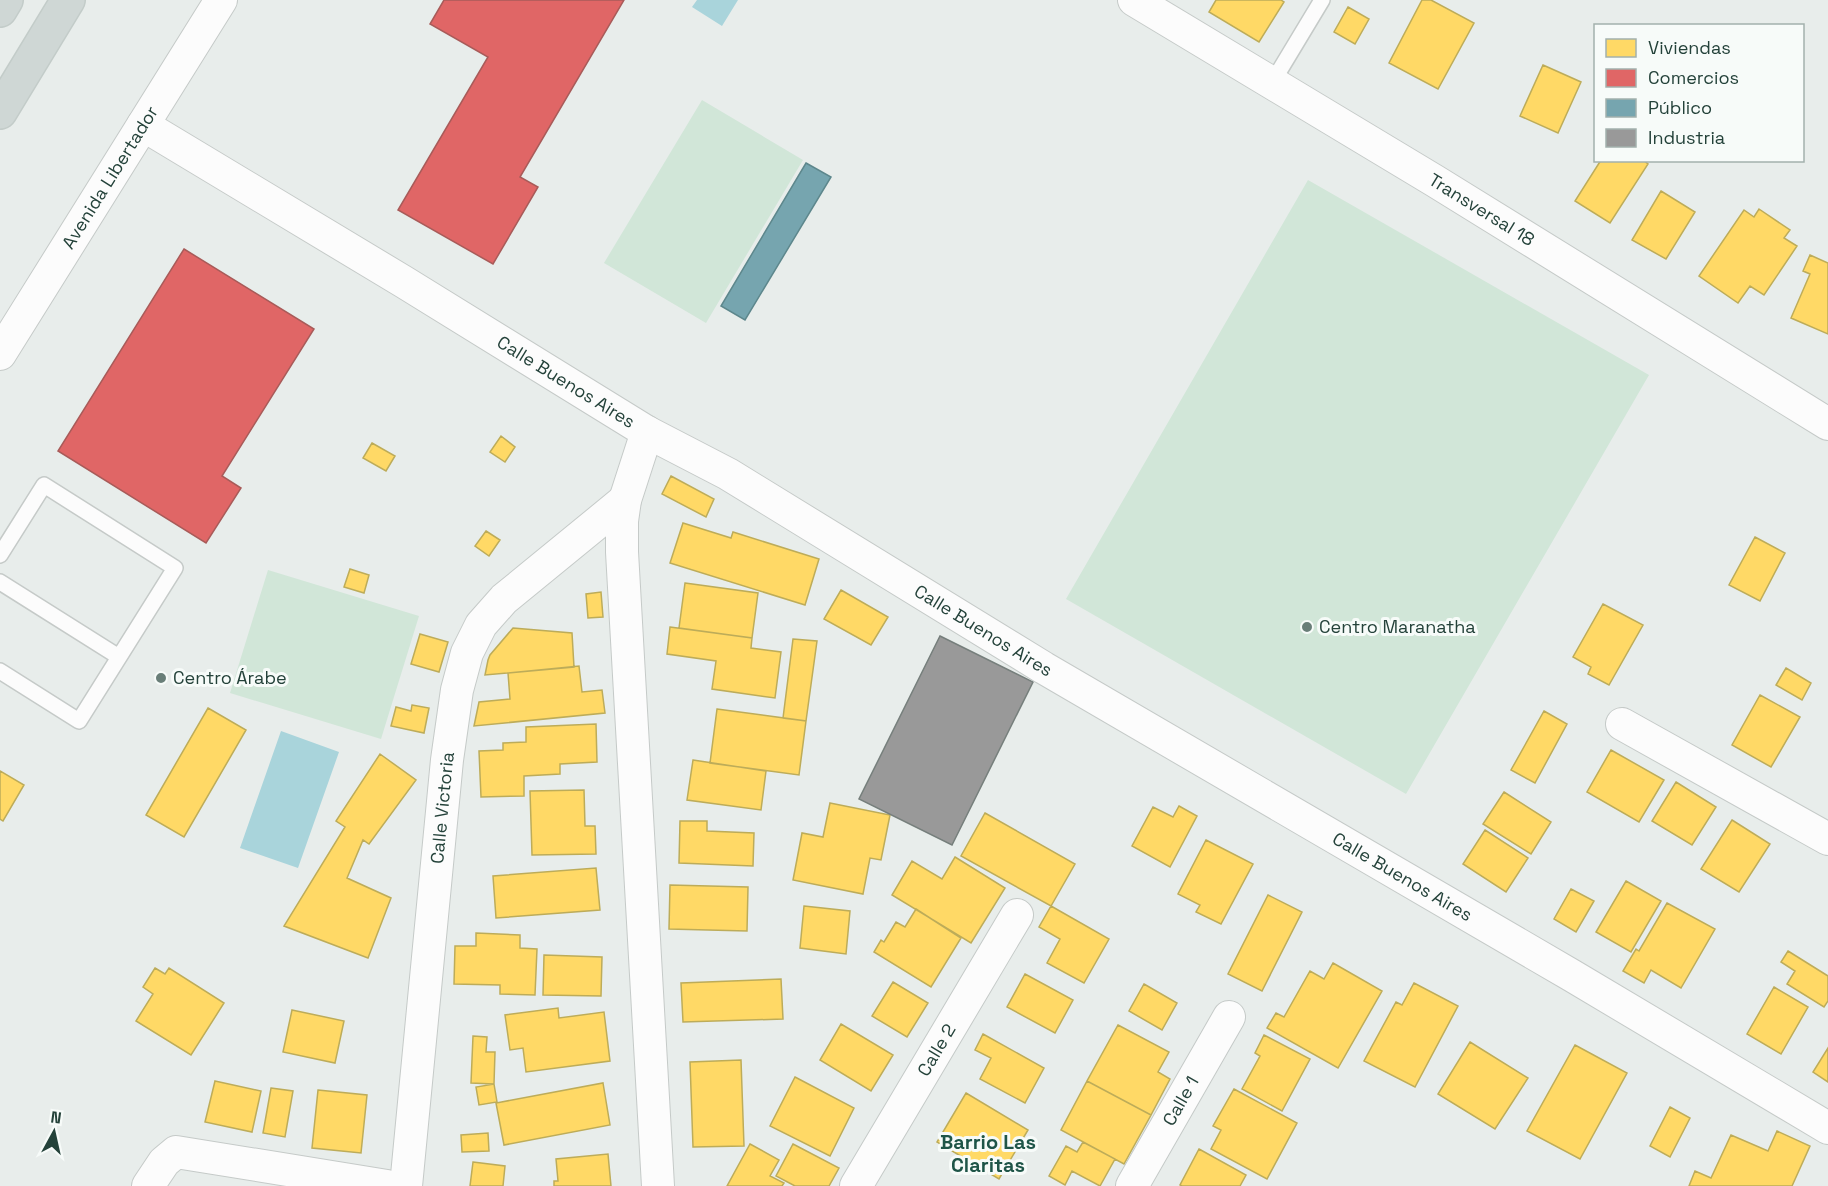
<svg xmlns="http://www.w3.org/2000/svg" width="1828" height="1186" font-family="'Space Grotesk',sans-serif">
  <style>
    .green { fill: #d1e6d8 }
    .water { fill: #a9d4db }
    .homes { fill: #ffd966; stroke: #bdac59; stroke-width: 1.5 }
    .shops { fill: #e06666; stroke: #a85b59; stroke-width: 1.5 }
    .public { fill: #76a5af; stroke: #5d878c; stroke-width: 1.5 }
    .industry { fill: #999; stroke: #767f7c; stroke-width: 1.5 }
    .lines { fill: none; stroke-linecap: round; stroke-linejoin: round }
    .service-casing { stroke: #c5cac8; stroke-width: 18 }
    .minor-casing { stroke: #c5cac8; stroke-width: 34 }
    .primary-casing { stroke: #c3ccc9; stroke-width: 36 }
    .service { stroke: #fcfcfc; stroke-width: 15 }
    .minor { stroke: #fcfcfc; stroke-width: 32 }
    .primary { stroke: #cfd7d5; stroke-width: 33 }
    .poi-dot { fill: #697e78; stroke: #f7fbf9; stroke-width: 2 }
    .labels { text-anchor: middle; stroke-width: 6; stroke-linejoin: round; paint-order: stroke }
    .street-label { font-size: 18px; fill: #24423a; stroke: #f7fbf9 }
    .poi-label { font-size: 18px; fill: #24423a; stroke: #f7fbf9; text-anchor: start }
    .neighbourhood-label { font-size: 20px; font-weight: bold; fill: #1f5548; stroke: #f7fbf9 }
  </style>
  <rect width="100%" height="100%" fill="#e8edeb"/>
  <path class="green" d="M702 100 803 160 706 323 604 263Z
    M1308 180 1649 375 1406 794 1066 599Z
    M268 570 419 616 381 739 230 693Z"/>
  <path class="water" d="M697 0H738L722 26 692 7Z
    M281 731 339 752 298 868 240 848Z"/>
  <path class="homes" d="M1216 0H1281L1284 2 1259 42 1209 12Z
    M1422 0H1431L1474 23 1438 89 1389 63Z
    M1348 7 1369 19 1355 44 1334 32Z
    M1543 65 1581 82 1558 133 1520 116Z
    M1601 160H1643L1648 164 1610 223 1575 201Z
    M1661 191 1695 212 1666 259 1632 240Z
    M1759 209 1790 230 1784 238 1797 246 1764 295 1750 286 1738 303 1699 276 1744 210 1754 217Z
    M1810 255 1828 263V334L1791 318 1810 274 1803 271Z
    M501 436 515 447 505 462 490 452Z
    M372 443 395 456 386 471 363 458Z
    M671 476 714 499 706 517 662 494Z
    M683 523 731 538 733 532 819 559 805 605 670 563Z
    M486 531 500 540 489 556 475 546Z
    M1755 537 1785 553 1760 601 1729 585Z
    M350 569 369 575 364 593 344 587Z
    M685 583 758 593 752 638 679 628Z
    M841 590 888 617 871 645 824 619Z
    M601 592 603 617 588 618 586 594Z
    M1603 604 1643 625 1609 685 1588 674 1591 667 1573 657Z
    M670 627 752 638 751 648 781 652 775 698 712 689 716 661 667 654Z
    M513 628 572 633 574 667 485 675 488 660 490 655Z
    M420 634 448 642 439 672 411 664Z
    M793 639 817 641 806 721 783 718Z
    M579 666 582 692 602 690 605 713 474 726 479 702 510 699 508 673Z
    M1786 668 1811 683 1802 700 1776 685Z
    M1760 695 1800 717 1771 767 1732 745Z
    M412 705 429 708 424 733 391 726 396 707 411 711Z
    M208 708 246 730 184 837 146 815Z
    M717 709 806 721 799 775 710 763Z
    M1544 711 1567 724 1535 783 1511 770Z
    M596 724 597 762 560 764V774L524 776V796L481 797 479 751 503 750V743L526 742V727Z
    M1611 750 1664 780 1639 822 1587 792Z
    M380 754 416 780 369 844 363 840 347 878 391 898 368 958 284 926 345 827 336 821Z
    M693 760 766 771 761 810 687 800Z
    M0 771 24 785 3 821 0 819Z
    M1676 782 1716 807 1692 845 1652 821Z
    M584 790 585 826H595L596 854 532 855 530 791Z
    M1504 792 1551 822 1531 854 1483 824Z
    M830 803 890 815 881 860 870 858 863 894 793 880 802 833 823 837Z
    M1179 806 1197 816 1170 867 1132 846 1153 807 1173 817Z
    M985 813 1075 864 1051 906 961 856Z
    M1732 820 1770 844 1739 892 1701 869Z
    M680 821H707V831L754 833 753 866 679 863Z
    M1485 830 1528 858 1506 892 1463 864Z
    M1206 840 1253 864 1221 924 1196 912 1200 905 1178 894Z
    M955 857 1005 888 971 943 892 895 912 861 942 879Z
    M596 868 600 910 496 918 493 876Z
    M1626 881 1661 901 1631 952 1596 932Z
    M670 885 748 887 747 931 669 929Z
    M1571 889 1594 901 1576 932 1554 919Z
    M1268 895 1302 912 1262 991 1228 974Z
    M1667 903 1715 929 1681 988 1651 970 1644 983 1623 971 1636 949 1639 951Z
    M804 906 850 911 846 954 800 948Z
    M1051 906 1109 939 1084 983 1047 963 1060 939 1039 927Z
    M916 909 961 938 931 987 874 952 881 940 884 942 896 922 905 927Z
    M476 933 520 935V948L537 949 535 995 500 994V985L454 984 455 946H476Z
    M1788 951 1828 976V1001L1824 1007 1787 984 1795 971 1781 962Z
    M544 955 602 957 601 996 543 995Z
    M1333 963 1382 991 1338 1068 1267 1028 1276 1013 1284 1017 1310 971 1324 979Z
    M155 968 165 974 169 968 224 1003 191 1055 136 1021 153 994 143 987Z
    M1025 974 1073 1000 1055 1033 1007 1007Z
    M781 979 783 1019 683 1022 681 983Z
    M893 982 928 1003 907 1037 872 1016Z
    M1414 983 1458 1006 1415 1087 1364 1061 1396 1002 1402 1005Z
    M1144 984 1177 1003 1162 1030 1129 1011Z
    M1774 987 1808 1007 1781 1054 1747 1034Z
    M558 1008 559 1018 604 1012 610 1061 526 1072 523 1048 510 1050 505 1015Z
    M292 1010 344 1021 335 1063 283 1052Z
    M841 1024 893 1055 871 1091 820 1060Z
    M1118 1025 1169 1052 1158 1072 1170 1079 1151 1115 1087 1081Z
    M983 1034 1044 1068 1025 1103 980 1079 991 1058 975 1050Z
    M1264 1035 1310 1059 1282 1111 1242 1089 1260 1056 1255 1053Z
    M473 1036 487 1037 486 1052H495L494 1084 471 1083Z
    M1470 1042 1528 1078 1495 1129 1438 1094Z
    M1575 1045 1627 1073 1580 1159 1527 1131Z
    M1828 1048V1082L1813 1072Z
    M741 1060 744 1146 693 1147 690 1062Z
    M795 1077 854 1108 830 1156 770 1126Z
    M215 1081 261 1091 252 1132 205 1122Z
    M1087 1081 1151 1115 1124 1164 1061 1130Z
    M603 1083 610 1125 504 1145 496 1103Z
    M494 1084 497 1102 479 1105 476 1087Z
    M271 1088 293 1091 285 1137 263 1133Z
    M1234 1089 1297 1123 1267 1179 1211 1149 1221 1130 1213 1126Z
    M318 1090 367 1095 361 1153 312 1148Z
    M966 1093 1028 1130 999 1179 937 1142Z
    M1670 1107 1690 1118 1670 1157 1650 1146Z
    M1777 1131 1810 1146 1792 1186H1689L1695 1171 1711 1178 1731 1135 1768 1151Z
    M488 1133 489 1151 462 1152 461 1135Z
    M1083 1142 1115 1159 1100 1186 1072 1171 1065 1185 1049 1176 1066 1146 1077 1152Z
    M750 1144 779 1160 770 1176 784 1183 782 1186H727Z
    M793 1144 839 1168 829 1186H795L776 1176Z
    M1199 1149 1246 1175 1240 1186H1182L1180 1185Z
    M608 1154 611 1186H554V1181H558L556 1159Z
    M473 1162 505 1166 503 1186H470Z"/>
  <path class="shops" d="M444 0H624L520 177 538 187 493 264 398 210 488 57 430 24Z
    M184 249 314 329 222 476 241 488 206 543 58 451Z"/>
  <path class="public" d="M806 163 831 177 745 320 721 306Z"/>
  <path class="industry" d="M940 636 1033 682 952 845 859 799Z"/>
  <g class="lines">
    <g class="service-casing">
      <path id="service" d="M1272 83 1322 0
        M0 555 44 485 175 568 79 721 0 671
        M0 582 119 657"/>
    </g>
    <g class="minor-casing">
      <g id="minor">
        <path id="s1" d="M1134 0 1435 181 1828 424"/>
        <path id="s2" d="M143 125 404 282 647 432 728 474 1044 668 1571 975 1828 1128"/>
        <path id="s3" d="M0 354 221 0"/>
        <path d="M647 432 625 500 622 521V552L658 1186"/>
        <path d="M1622 724 1828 839"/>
        <path d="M148 1186 164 1162 176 1152 387 1186"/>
        <path id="s4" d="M406 1186 447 760 457 690 467 653 481 625 504 599 625 500"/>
        <path id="s5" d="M856 1186 1017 915"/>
        <path id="s6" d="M1132 1186 1229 1017"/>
      </g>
    </g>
    <g class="primary-casing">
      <path id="primary" d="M0 10 6 0
        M0 112 68 0"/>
    </g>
    <use href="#service" class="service"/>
    <use href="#minor" class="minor"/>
    <use href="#primary" class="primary"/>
  </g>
  <g class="poi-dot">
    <circle cx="1307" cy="627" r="6"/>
    <circle cx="161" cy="678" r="6"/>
  </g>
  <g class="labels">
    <g class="street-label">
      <text dy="6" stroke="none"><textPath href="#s3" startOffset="208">Avenida Libertador</textPath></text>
      <text dy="6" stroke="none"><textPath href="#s1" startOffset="406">Transversal 18</textPath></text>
      <text dy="6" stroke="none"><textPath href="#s2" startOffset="495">Calle Buenos Aires</textPath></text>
      <text dy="6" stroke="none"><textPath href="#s2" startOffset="981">Calle Buenos Aires</textPath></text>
      <text dy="6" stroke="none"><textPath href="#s4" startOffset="380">Calle Victoria</textPath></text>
      <text dy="6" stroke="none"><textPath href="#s2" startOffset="1467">Calle Buenos Aires</textPath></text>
      <text dy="6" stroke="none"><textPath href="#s5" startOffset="158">Calle 2</textPath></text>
      <text dy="6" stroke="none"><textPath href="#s6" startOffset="98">Calle 1</textPath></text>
    </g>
    <g class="poi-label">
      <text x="1319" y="633">Centro Maranatha</text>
      <text x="173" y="684">Centro Árabe</text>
    </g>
    <g class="neighbourhood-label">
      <text x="988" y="1149">Barrio Las<tspan x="988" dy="23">Claritas</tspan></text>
    </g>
  </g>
  <rect x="1594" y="24" width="210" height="138" fill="#f7fbf9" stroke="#a3b1ad" stroke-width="1.5"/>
  <rect x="1606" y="39" width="30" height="18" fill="#ffd966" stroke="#a3b1ad" stroke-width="1.5"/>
  <text x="1648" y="54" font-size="18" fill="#24423a">Viviendas</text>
  <rect x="1606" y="69" width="30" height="18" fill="#e06666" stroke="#a3b1ad" stroke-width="1.5"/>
  <text x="1648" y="84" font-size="18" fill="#24423a">Comercios</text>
  <rect x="1606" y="99" width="30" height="18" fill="#76a5af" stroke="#a3b1ad" stroke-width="1.5"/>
  <text x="1648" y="114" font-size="18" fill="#24423a">Público</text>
  <rect x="1606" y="129" width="30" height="18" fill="#999999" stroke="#a3b1ad" stroke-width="1.5"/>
  <text x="1648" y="144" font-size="18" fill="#24423a">Industria</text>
  <g transform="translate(54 1132) rotate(8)" stroke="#f7fbf9" stroke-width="4.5" paint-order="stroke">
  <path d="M0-4.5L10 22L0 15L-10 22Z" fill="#24423a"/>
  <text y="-9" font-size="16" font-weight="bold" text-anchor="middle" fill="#24423a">N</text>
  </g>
</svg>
